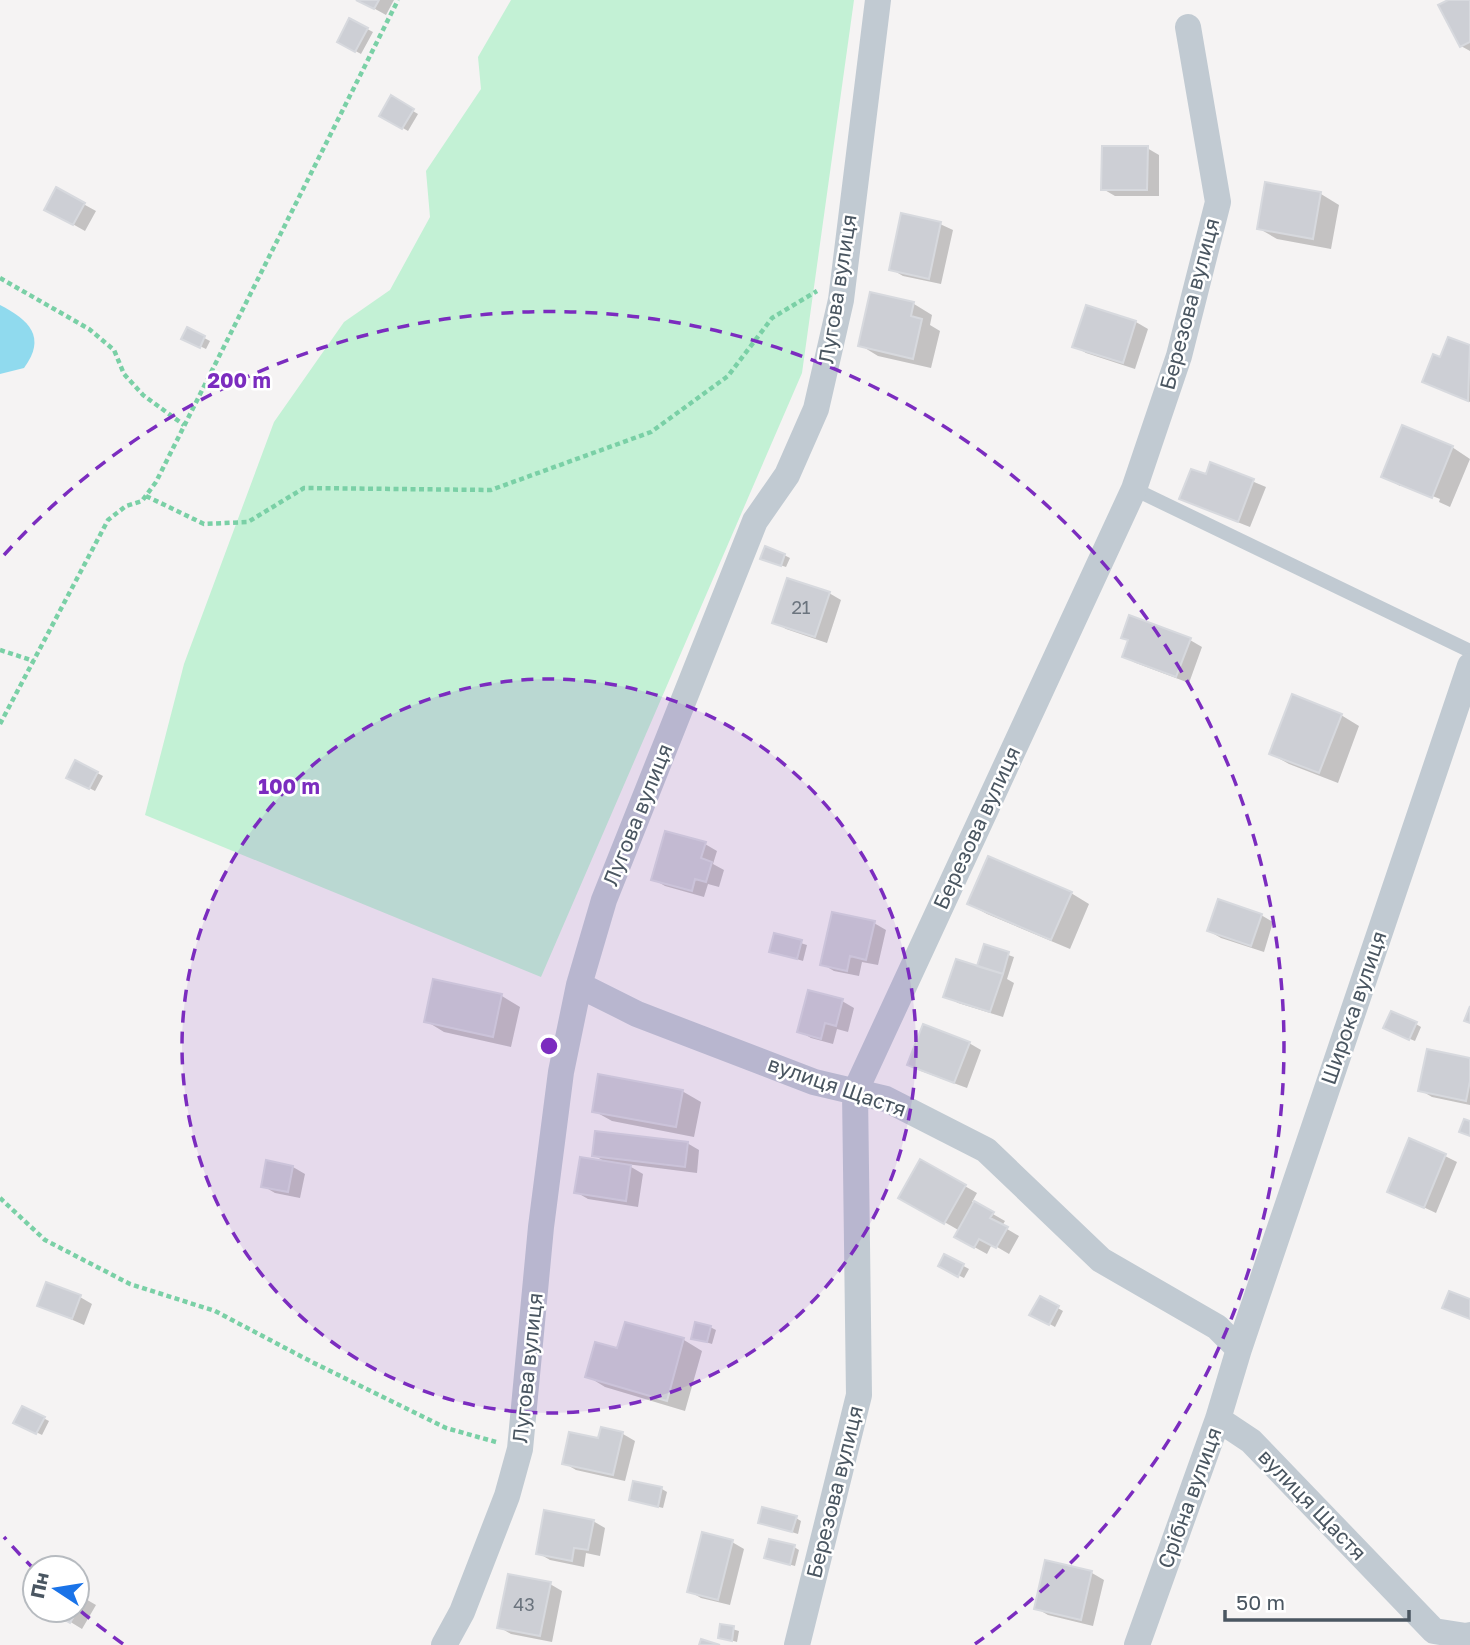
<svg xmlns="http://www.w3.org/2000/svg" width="1470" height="1645" font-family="'Golos Text',sans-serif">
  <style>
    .green { fill: #c3f1d5 }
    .water { fill: #90daee }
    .shadow { fill: #0003 }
    .building { fill: #cdcfd5; stroke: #d7d9de; stroke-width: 2 }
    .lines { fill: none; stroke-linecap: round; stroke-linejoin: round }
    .path { stroke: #7ad0a6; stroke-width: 4.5; stroke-dasharray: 5 3.5; stroke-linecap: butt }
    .service { stroke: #c1cad2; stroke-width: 14 }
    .minor { stroke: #c1cad2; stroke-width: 26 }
    .ring { fill: none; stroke: #7b2cbf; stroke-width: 3.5; stroke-dasharray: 12 9 }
    .labels { text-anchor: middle; stroke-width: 5; stroke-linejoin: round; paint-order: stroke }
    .number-label { font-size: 18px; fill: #6b747e }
    .street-label { font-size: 21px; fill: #4a5661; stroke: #fff }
    .centre { fill: #7b2cbf; stroke: #fff; stroke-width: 3.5 }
    .ring-label { font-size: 21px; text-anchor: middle; font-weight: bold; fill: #7b2cbf; stroke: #fff; stroke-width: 5; stroke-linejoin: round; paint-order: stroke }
  </style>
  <rect width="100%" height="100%" fill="#f5f3f3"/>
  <path class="green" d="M511 0H854L802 373 541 977 145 815 184 664 274 422 344 322 390 290 430 217 426 171 481 89 478 57Z"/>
  <path class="water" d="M0 305C29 320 47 337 24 368L0 374Z"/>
  <path class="shadow" d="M359 0H394L386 15Z
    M1452 0H1470V51L1461 46Z
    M350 20 373 32 361 54 339 42Z
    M391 98 418 114 408 131 381 115Z
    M1147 148 1159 155V196H1115L1103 189Z
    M1267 184 1321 194 1339 205 1331 249 1277 239 1258 228Z
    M56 189 96 211 85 231 46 209Z
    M940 224 953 230 941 284 903 276 891 269Z
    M872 294 914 304 932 315 930 325 940 331 931 368 878 356 860 345Z
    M1087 307 1136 322 1148 329 1135 369 1086 353 1074 346Z
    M187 329 210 341 206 349 183 338Z
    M1449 339 1470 347V402L1424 382 1441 359Z
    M1452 447 1470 459 1450 507 1439 502 1440 499 1400 483V486L1383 476Z
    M1211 464 1266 487 1250 527 1194 505 1182 498 1207 476Z
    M784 555 790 558 786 567 768 561Z
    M829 593 841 600 827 643 786 629 774 622Z
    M1190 640 1202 647 1189 683 1136 663 1124 657 1130 641Z
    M1341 715 1359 726 1338 783 1289 764 1271 754Z
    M76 762 103 776 95 791 68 777Z
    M705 844 717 851 713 864 724 870 719 887 708 884 704 897 665 886 653 879Z
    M1071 893 1089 904 1070 949 987 914 969 904Z
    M1261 915 1273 922 1264 952 1221 938 1209 931Z
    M874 923 886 930 878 965 862 962 859 976 834 971 822 964Z
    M775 935 807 945 803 961 771 951Z
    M985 947 1014 957 1007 979 1014 983 1003 1017 958 1003 946 996 978 968Z
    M435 982 502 996 520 1007 511 1047 444 1032 426 1021Z
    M842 1001 854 1008 848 1032 837 1029 833 1044 811 1038 799 1031Z
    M1416 1024 1421 1027 1415 1041 1391 1031Z
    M969 1043 981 1050 967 1088 921 1071 909 1064Z
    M1470 1060V1105L1432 1097 1420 1090Z
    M682 1091 701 1102 694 1137 612 1121 594 1111Z
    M687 1143 699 1150 697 1173 626 1164 643 1174 638 1207 588 1199 576 1192 607 1163 594 1155Z
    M1445 1156 1457 1162 1436 1213 1389 1191Z
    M921 1161 977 1193 972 1202 1005 1221 1002 1226 1019 1236 1009 1254 992 1244 987 1254 956 1237 960 1231 901 1197Z
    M268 1162 293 1167 305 1174 300 1198 275 1193 263 1186Z
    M945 1256 969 1269 964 1278 940 1266Z
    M80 1297 92 1304 84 1325 39 1305Z
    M1040 1298 1063 1311 1055 1327 1032 1314Z
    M626 1324 684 1340 702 1351 685 1411 605 1387 587 1376 619 1350Z
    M710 1327 716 1330 712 1344 693 1338Z
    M23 1408 49 1421 42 1435 16 1422Z
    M602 1429 623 1434 635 1441 625 1481 576 1470 564 1463 600 1440Z
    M662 1489 667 1492 663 1508 631 1500Z
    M796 1518 801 1521 798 1534 760 1522Z
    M593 1521 605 1528 600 1556 586 1553 584 1567 550 1560 538 1553Z
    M732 1542 744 1549 730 1605 701 1598 689 1591Z
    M794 1547 799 1550 795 1566 766 1558Z
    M1047 1562 1092 1573 1104 1580 1093 1626 1048 1615 1036 1608Z
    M550 1584 562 1591 552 1642 511 1634 499 1627Z
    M77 1594 96 1605 82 1629 51 1610H77Z
    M722 1626 739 1631 737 1642 720 1637Z"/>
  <path class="building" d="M356 0H379L374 9Z
    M1448 0H1470V42L1460 47 1438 5Z
    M349 18 368 28 355 52 337 42Z
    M391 95 414 109 402 129 379 116Z
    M1102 146H1148L1147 190H1101Z
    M1265 182 1321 192 1313 239 1257 229Z
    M56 187 85 203 73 225 44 210Z
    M901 213 941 222 929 279 889 270Z
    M870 292 914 302 911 316 922 319 913 359 858 346Z
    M1086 305 1136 321 1123 363 1072 347Z
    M187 327 205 336 200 348 181 339Z
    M1448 337 1470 345 1468 401 1422 382 1433 354 1440 357Z
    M1402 425 1453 446 1432 498 1381 477Z
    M1210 462 1254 479 1238 522 1179 499 1191 469 1206 474Z
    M765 546 785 554 781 566 760 559Z
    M787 578 830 592 815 637 772 623Z
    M1129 615 1191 638 1176 677 1122 657 1128 640 1121 638Z
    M1292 694 1342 714 1319 773 1269 754Z
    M75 760 98 772 89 789 66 778Z
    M665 831 706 842 701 858 712 862 706 882 695 879 692 891 651 880Z
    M988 856 1072 892 1051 940 967 904Z
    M1218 899 1262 914 1251 946 1207 931Z
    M832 912 875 921 866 960 850 956 847 971 820 965Z
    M774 933 802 940 797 959 769 952Z
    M984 944 1009 952 1003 974 977 966Z
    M956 959 1003 974 990 1012 943 997Z
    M433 979 502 994 493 1037 424 1022Z
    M808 990 843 999 836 1026 825 1023 821 1039 797 1032Z
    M1470 1006V1023L1464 1021Z
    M1391 1011 1417 1022 1409 1040 1383 1028Z
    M923 1024 970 1042 954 1083 907 1065Z
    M1427 1049 1470 1058V1081L1466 1101 1418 1091Z
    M598 1074 683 1090 676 1127 592 1112Z
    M1464 1119 1470 1121V1136L1459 1132Z
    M595 1131 688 1142 685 1167 592 1156Z
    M1409 1138 1446 1154 1424 1208 1387 1192Z
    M580 1157 631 1165 626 1201 574 1193Z
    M920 1159 966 1185 944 1224 898 1198Z
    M266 1160 293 1166 288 1192 261 1187Z
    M974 1201 994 1212 990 1218 1008 1227 996 1248 979 1239 974 1248 954 1237Z
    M944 1254 964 1264 958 1277 938 1266Z
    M46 1282 81 1295 72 1319 37 1306Z
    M1449 1291 1470 1299V1319L1442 1308Z
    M1040 1296 1059 1306 1049 1325 1029 1315Z
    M625 1322 684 1338 667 1401 585 1377 595 1342 617 1348Z
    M695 1322 711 1326 707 1342 691 1339Z
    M22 1406 45 1417 36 1434 13 1423Z
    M601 1427 623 1432 613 1475 562 1464 569 1432 598 1438Z
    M633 1481 662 1487 658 1507 629 1500Z
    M762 1507 797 1516 792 1532 758 1523Z
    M544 1510 594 1520 588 1550 574 1548 572 1561 536 1554Z
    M702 1532 733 1540 718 1600 687 1592Z
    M769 1539 795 1545 790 1565 764 1558Z
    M1045 1560 1092 1571 1081 1620 1034 1609Z
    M508 1574 551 1582 540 1636 497 1628Z
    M77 1592 85 1597 70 1623 47 1610H77Z
    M720 1624 734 1626 732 1641 718 1638Z
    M701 1639 720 1645H699Z"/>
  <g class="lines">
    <path class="path" d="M0 278 89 329 114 350 124 374 143 395 184 425
      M146 496 204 524 248 522 304 488 491 490 651 432 728 376 772 318 817 291
      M0 650 34 661
      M0 724 108 520 126 506 142 501 156 482 398 0
      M0 1198 45 1240 130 1284 215 1311 310 1361 446 1428 496 1442"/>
    <path class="service" d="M1134 489 1470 651"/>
    <path class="minor" d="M579 985 637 1014 814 1082 886 1099 986 1150 1101 1260 1217 1327 1239 1349
      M1218 1419 1251 1441 1434 1631 1466 1636 1470 1635
      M444 1645 462 1612 507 1496 520 1449 541 1227 561 1072 579 985 604 900 755 521 787 475 816 409 841 300 878 0
      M797 1645 859 1395 855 1092 1134 489 1179 356 1218 202 1188 27
      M1137 1645 1218 1419 1239 1349 1470 666"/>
  </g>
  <circle cx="549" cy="1046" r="367" fill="#7b2cbf" fill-opacity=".12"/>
  <g class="ring">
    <circle cx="549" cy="1046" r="367"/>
    <path d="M123 1644A734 734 0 0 1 77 1608M35 1570A734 734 0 0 1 4 1537M4 555A734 734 0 1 1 975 1644"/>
  </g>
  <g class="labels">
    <g class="number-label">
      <text x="801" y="614">21</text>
      <text x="524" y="1611">43</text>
    </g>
    <g class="street-label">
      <text transform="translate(838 289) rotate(-81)" y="7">Лугова вулиця</text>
      <text transform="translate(1190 304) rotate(-75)" y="7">Березова вулиця</text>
      <text transform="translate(638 815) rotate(-68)" y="7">Лугова вулиця</text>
      <text transform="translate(977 828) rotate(-65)" y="7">Березова вулиця</text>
      <text transform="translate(1354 1008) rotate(-71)" y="7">Широка вулиця</text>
      <text transform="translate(837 1087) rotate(19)" y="7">вулиця Щастя</text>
      <text transform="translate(528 1368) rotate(-84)" y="7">Лугова вулиця</text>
      <text transform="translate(835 1492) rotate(-76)" y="7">Березова вулиця</text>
      <text transform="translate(1190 1498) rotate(-70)" y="7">Срібна вулиця</text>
      <text transform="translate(1312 1505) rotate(46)" y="7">вулиця Щастя</text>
    </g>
  </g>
  <circle cx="549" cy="1046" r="10" class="centre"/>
  <g class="ring-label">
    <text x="239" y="388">200 m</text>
    <text x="289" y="794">100 m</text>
  </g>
  <g transform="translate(56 1589) rotate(282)"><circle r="33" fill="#ffffff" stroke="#b7bbc0" stroke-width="2"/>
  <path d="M0-5L12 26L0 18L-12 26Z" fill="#1a73e8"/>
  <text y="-10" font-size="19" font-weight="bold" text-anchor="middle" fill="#4a5661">Пн</text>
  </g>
  <path d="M1225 1610v10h184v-10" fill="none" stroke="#4a5661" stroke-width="3.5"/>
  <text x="1236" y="1610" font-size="21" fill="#4a5661" stroke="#ffffff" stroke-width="5" paint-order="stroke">50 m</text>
</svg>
